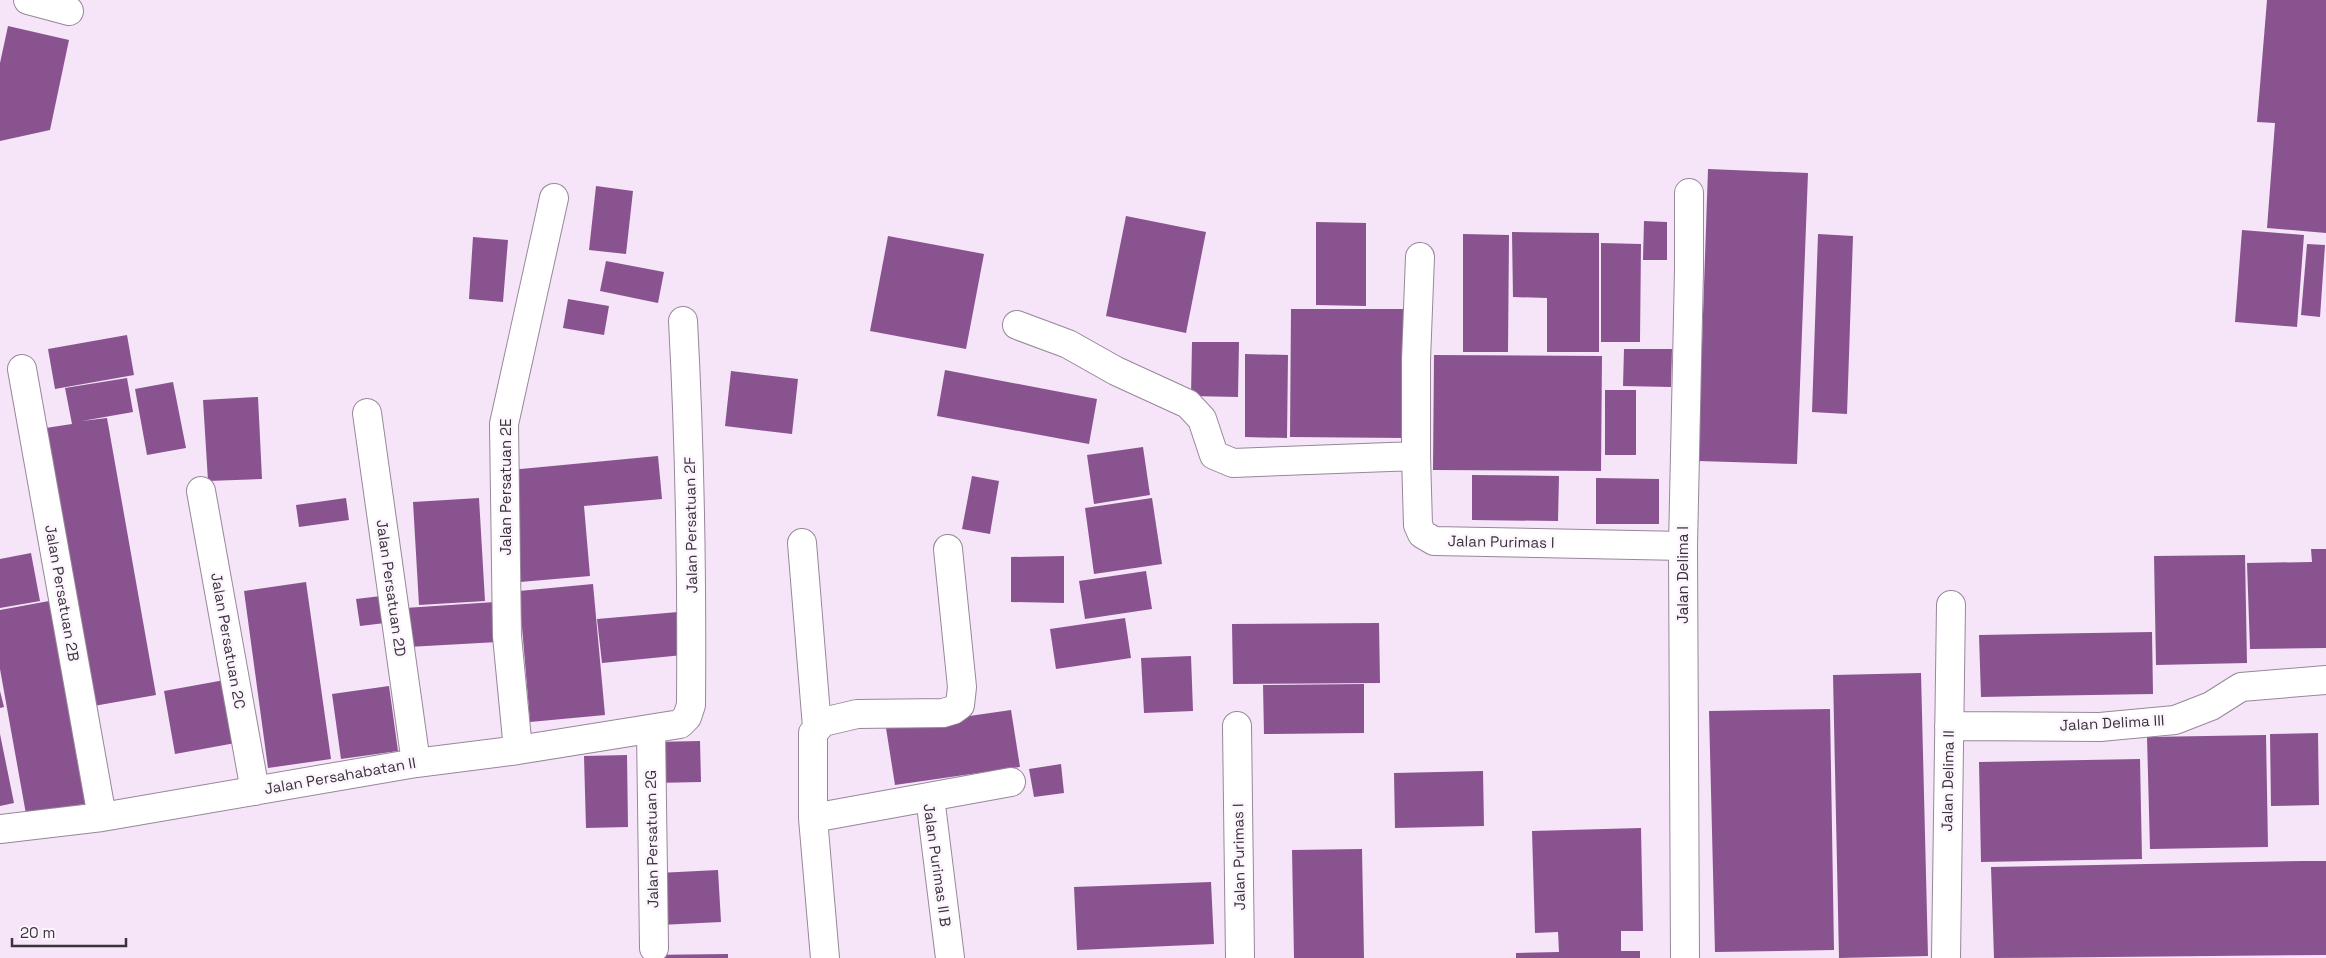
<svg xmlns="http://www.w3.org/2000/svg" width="2326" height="958" font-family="'Space Grotesk',sans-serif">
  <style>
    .building { fill: #895390 }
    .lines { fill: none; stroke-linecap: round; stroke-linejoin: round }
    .minor-casing { stroke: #978799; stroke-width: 30 }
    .minor { stroke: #fff; stroke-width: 28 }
    .labels { text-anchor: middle; stroke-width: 5; stroke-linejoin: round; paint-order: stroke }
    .street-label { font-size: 15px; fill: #3a333b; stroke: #fdf5fe }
  </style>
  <rect width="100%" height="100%" fill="#f6e4f8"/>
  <path class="building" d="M2267 0H2326V233L2267 228 2275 123 2257 122Z
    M8 26 69 40 50 130 0 141V63Z
    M1708 169 1808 173 1797 464 1698 461Z
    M596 186 633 191 626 254 589 250Z
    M1126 216 1206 232 1186 333 1106 316Z
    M1644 221 1667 222V260H1643Z
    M1316 222 1366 223V306L1316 305Z
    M2242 230 2304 235 2297 327 2235 322Z
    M1512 232 1599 233V352H1547V298L1513 297Z
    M1463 234 1509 235 1508 352H1463Z
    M1818 234 1853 236 1847 414 1812 412Z
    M888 236 984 254 966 349 870 331Z
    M473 237 508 240 503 302 469 299Z
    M1601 243 1641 244 1640 342H1601Z
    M2307 244 2325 245 2320 317 2301 315Z
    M606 261 664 272 658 303 600 291Z
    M568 299 609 306 604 335 563 328Z
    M1291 309H1404V438L1290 437Z
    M127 335 134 375 55 389 48 349Z
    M1192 342H1239L1238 397 1191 396Z
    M1624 349H1672L1671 387 1623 386Z
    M1245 354 1288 355 1287 438 1245 437Z
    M1434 355 1602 356 1601 471 1433 470Z
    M945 370 1097 399 1089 444 937 416Z
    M731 371 798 379 792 434 725 426Z
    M127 378 133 412 82 421 107 418 156 695 88 707 39 429 72 424 65 388Z
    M173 382 186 448 147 455 135 389Z
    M1605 390H1636V455H1605Z
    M258 397 262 479 208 481 203 400Z
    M1143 447 1150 495 1094 504 1087 455Z
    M658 456 662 499 584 506 590 576 520 582 510 470Z
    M1472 475 1559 476 1558 521 1472 520Z
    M972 476 999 481 990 534 962 529Z
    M1596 478 1659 479V524H1596Z
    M346 498 349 520 299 527 296 505Z
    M479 498 485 601 419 605 413 502Z
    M1152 498 1162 564 1094 574 1085 508Z
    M2311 549H2326V648L2250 649 2247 563 2312 562Z
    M31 553 40 601 0 608V559Z
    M2245 555 2247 663 2156 665 2154 556Z
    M1064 556V603L1011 602V557Z
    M1146 571 1152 609 1085 619 1079 581Z
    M306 582 331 759 268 768 244 591Z
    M593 584 605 715 530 722 519 591Z
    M381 596 385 623 360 626 356 599Z
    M49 601 85 804 26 814 0 669V610Z
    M495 602 498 642 408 647 405 608Z
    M678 612 683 655 602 663 597 619Z
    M1125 618 1131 658 1056 669 1050 629Z
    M1379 623 1380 683 1233 684 1232 624Z
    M2152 632 2153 694 1981 697 1979 635Z
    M1191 656 1193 711 1144 713 1141 658Z
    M1921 673 1928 956 1839 958 1833 675Z
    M230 679 241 742 175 754 164 691Z
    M1364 684V733L1264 734 1263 685Z
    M389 686 398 751 341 759 332 694Z
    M0 691 4 707 0 708Z
    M1830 709 1834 950 1715 952 1709 711Z
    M1011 710 1020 767 895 785 886 728Z
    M2318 733 2319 805 2271 806 2270 734Z
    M0 734 14 803 0 806Z
    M2266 735 2268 847 2150 849 2147 737Z
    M700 741 701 782 654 783 653 742Z
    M627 755 628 827 586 828 584 756Z
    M2140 759 2142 859 1981 862 1979 762Z
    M1061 764 1064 793 1034 797 1029 769Z
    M1483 771 1484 826 1395 828 1394 773Z
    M1641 828 1643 931H1621V951H1640V958H1516V953L1559 952 1558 932 1535 933 1532 831Z
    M1362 849 1364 958H1294L1292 850Z
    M2305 861H2326V955L1994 958 1991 867Z
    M718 870 721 922 660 925 658 873Z
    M1211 882 1214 944 1077 950 1074 887Z
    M728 954V958H644L643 955Z"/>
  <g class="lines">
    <g class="minor-casing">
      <path id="minor" d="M28 0 69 11
        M1017 325 1068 344 1116 371 1188 404 1202 419 1214 455 1233 463 1416 456 1418 525 1422 534 1434 541 1683 546
        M22 369 102 817
        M367 413 416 763
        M1416 456V360L1420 257
        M201 491 255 791
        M802 543 817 727
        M1237 726 1240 958
        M1949 726 2100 727 2175 720 2211 706 2241 687 2326 680
        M651 730 654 948
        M518 750 507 636 504 424 554 198
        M930 797 950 958
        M813 818 1011 782
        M0 829 102 817 416 763 518 750 680 724 687 717 691 705C692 577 690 449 683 321
        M825 958 813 818V733L823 722 857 714 943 713 953 710 960 705 962 687 948 549
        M1685 958 1683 546 1689 270V193
        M1946 958 1951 605"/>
    </g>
    <use href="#minor" class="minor"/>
  </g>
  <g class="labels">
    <g class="street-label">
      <text transform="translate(506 487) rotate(-90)" y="5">Jalan Persatuan 2E</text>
      <text transform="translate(691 525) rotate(-91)" y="5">Jalan Persatuan 2F</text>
      <text transform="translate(1501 542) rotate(1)" y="5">Jalan Purimas I</text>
      <text transform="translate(1683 575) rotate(-90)" y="5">Jalan Delima I</text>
      <text transform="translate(391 588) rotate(82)" y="5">Jalan Persatuan 2D</text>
      <text transform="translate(62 593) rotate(80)" y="5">Jalan Persatuan 2B</text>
      <text transform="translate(228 641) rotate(80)" y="5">Jalan Persatuan 2C</text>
      <text transform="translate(2112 723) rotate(-3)" y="5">Jalan Delima III</text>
      <text transform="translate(340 776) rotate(-10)" y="5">Jalan Persahabatan II</text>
      <text transform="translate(1948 781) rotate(-89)" y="5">Jalan Delima II</text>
      <text transform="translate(652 839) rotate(-91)" y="5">Jalan Persatuan 2G</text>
      <text transform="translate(1239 857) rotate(-91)" y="5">Jalan Purimas I</text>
      <text transform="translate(937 865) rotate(82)" y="5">Jalan Purimas II B</text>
    </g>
  </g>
  <path d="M12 938v8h114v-8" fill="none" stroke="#3a333b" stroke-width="2.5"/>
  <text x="20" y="938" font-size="15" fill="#3a333b" stroke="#fdf5fe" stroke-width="4" paint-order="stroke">20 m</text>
</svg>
